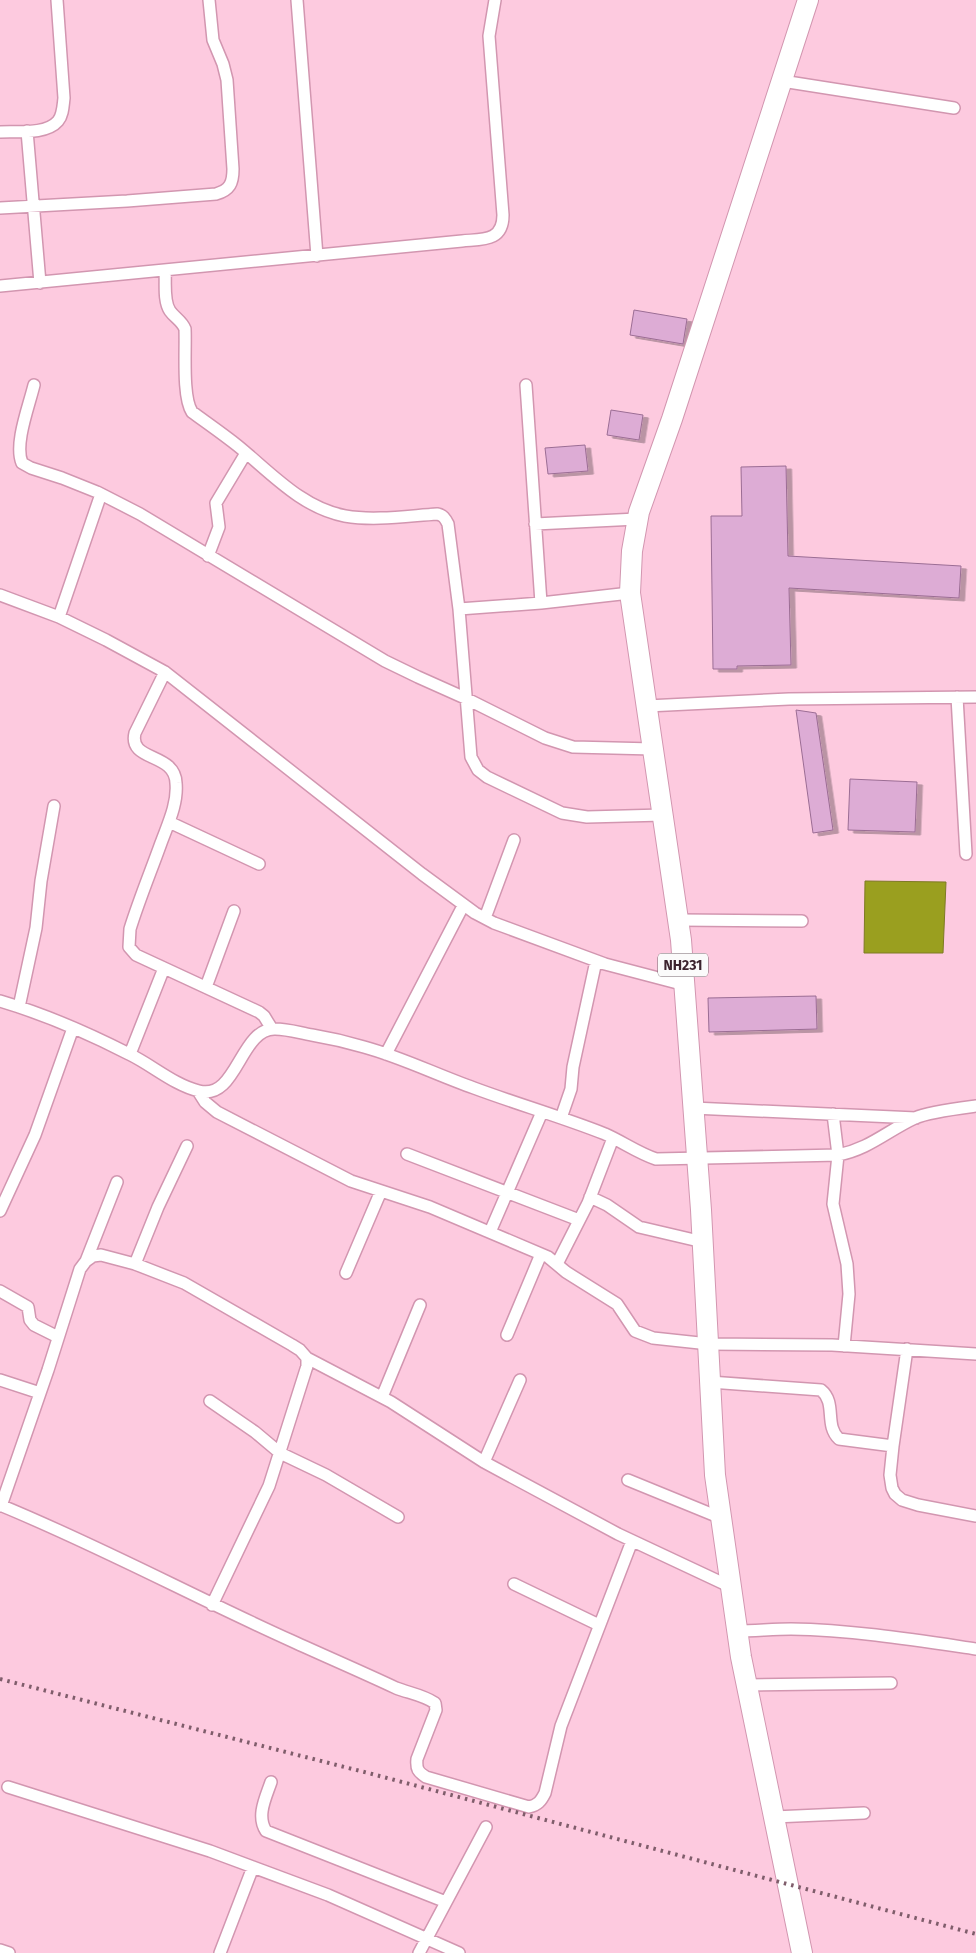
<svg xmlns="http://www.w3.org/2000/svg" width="976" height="1953" font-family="'Fira Sans',sans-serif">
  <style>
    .water { fill: #9a9f1f; stroke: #7e7a24 }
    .building { fill: #ddacd5; stroke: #9b6d94; filter: url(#shadow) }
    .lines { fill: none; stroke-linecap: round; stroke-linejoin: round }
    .minor-casing { stroke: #d296b0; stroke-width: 14 }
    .trunk-casing { stroke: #d296b0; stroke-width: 22 }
    .minor { stroke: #fff; stroke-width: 11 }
    .trunk { stroke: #fff; stroke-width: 20 }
    .rail { stroke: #7f5d6b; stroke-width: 4; stroke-dasharray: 2.5 5; stroke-linecap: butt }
    .labels { text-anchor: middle; stroke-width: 5; stroke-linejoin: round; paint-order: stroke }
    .shield { fill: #fbfbfb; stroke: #75646c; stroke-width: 1 }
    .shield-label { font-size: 14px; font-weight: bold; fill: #3c242e }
  </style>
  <defs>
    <filter id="shadow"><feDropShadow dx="5.5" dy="3" stdDeviation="0" flood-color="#0004"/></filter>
  </defs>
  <rect width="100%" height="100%" fill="#fdcadf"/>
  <path class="water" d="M865 881 946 882 943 953H864Z"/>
  <path class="building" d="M634 310 687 319 683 344 630 335Z
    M611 410 643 415 639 440 607 435Z
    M585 445 588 471 548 474 545 448Z
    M786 466 788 556 961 566 959 598 789 588 791 665 737 666V669H713L711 516H742L741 467Z
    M796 710 816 713 833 830 813 833Z
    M850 779 917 782 915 832 848 830Z
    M816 996 817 1029 709 1032 708 998Z"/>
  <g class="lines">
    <g class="minor-casing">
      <path id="minor" d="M297 0 317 256
        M782 81 954 108
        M27 131 40 283
        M0 132C17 131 46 135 58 121 63 115 63 106 64 98L57 0
        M0 208 127 201 216 194C230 190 233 183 233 169L227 80 223 64 213 40 209 0
        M165 271C166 282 163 301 170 311 175 318 182 321 185 329 186 349 182 397 192 412 207 423 223 434 238 446 271 473 302 508 345 516 374 521 407 516 437 514 443 515 445 518 448 524L459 609 471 757 478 770 487 777 562 813 587 817 663 815
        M0 286 462 241C482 239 503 242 503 215L489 36 495 0
        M34 385C29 406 14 444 22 463L31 468 62 478 97 492 140 514 385 661 418 677 465 698 545 738 573 747 653 749
        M526 385 541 603
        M535 524 637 519
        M208 556 219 527 216 503 246 453
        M0 595 59 617 106 640 165 672 422 874 475 913 494 923 605 964 685 985
        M459 609 541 603 630 593
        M59 617 101 494
        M165 672 135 733C128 762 175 752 176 783 178 803 168 824 161 843 151 871 139 900 130 929L129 947 136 955 259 1012 264 1016 272 1029
        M957 697 966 854
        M647 706 789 699 976 697
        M169 822 259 864
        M485 918 514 840
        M679 920 802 921
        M206 987 234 911
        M0 1001C44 1014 88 1033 129 1054 152 1065 174 1085 199 1091 237 1101 240 1028 275 1029 288 1029 300 1033 312 1035 330 1038 347 1042 364 1047 401 1057 437 1075 474 1088 517 1104 562 1117 605 1134 623 1142 638 1153 656 1159L838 1155C869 1149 887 1131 915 1118 928 1112 961 1108 976 1106
        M19 1007 36 928 41 881 54 806
        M130 1054 164 968
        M386 1054 463 906
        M198 1091 205 1102 217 1112 351 1181 430 1207 548 1257 566 1272 617 1304 635 1331 653 1338 709 1344 832 1345 976 1354
        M693 1108 916 1118
        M833 1114 838 1155 833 1204 847 1264 849 1294 844 1346
        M561 1118 571 1089 573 1067 596 961
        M407 1154 579 1220
        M590 1197 607 1205 639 1227 703 1242
        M0 1211 35 1135 73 1028
        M490 1232 542 1112
        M86 1261 117 1182
        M135 1264 158 1207 187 1146
        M557 1264 588 1203 613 1138
        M346 1273 381 1191
        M0 1291 28 1307 30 1320 34 1325 58 1337
        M507 1335 541 1254
        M907 1349 893 1446 890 1475 892 1488 895 1494 902 1500 918 1505 976 1516
        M307 1358 391 1402 484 1462 618 1534 731 1587
        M0 1380 40 1393
        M710 1382 821 1390C837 1403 824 1425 839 1439L893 1446
        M382 1397 420 1305
        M210 1401 255 1432 280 1453 326 1475 398 1517
        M484 1462 520 1380
        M628 1480 721 1518
        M0 1505C100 1546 194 1597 292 1641 327 1657 362 1672 396 1688 409 1693 423 1695 435 1703L436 1710 417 1759C416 1769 418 1772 426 1777L529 1807C538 1805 541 1801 545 1793L561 1726 632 1541
        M1 1506 48 1370 80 1269 86 1261 93 1256 101 1255 135 1264 184 1283 292 1345 300 1350 307 1358V1366L269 1486 212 1605
        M514 1584 599 1625
        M737 1631C755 1631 773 1629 791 1629 853 1630 915 1640 976 1649
        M746 1685 891 1683
        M271 1782C266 1797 256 1816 266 1831L446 1902
        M8 1787 210 1851 328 1895 459 1953
        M774 1817 864 1813
        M0 1950 9 1953
        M220 1953 253 1867
        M419 1953 486 1827"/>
    </g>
    <g class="trunk-casing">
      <path id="trunk" d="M802 1953 741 1657 715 1475 701 1210 681 940 630 593 632 551 639 512 672 419 808 0"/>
    </g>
    <use href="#minor" class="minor"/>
    <use href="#trunk" class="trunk"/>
    <path class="rail" d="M0 1679 372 1774 976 1934"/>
  </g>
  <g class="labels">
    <rect class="shield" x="658" y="953.5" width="50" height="23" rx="4"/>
    <g class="shield-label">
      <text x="683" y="970">NH231</text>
    </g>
  </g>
</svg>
